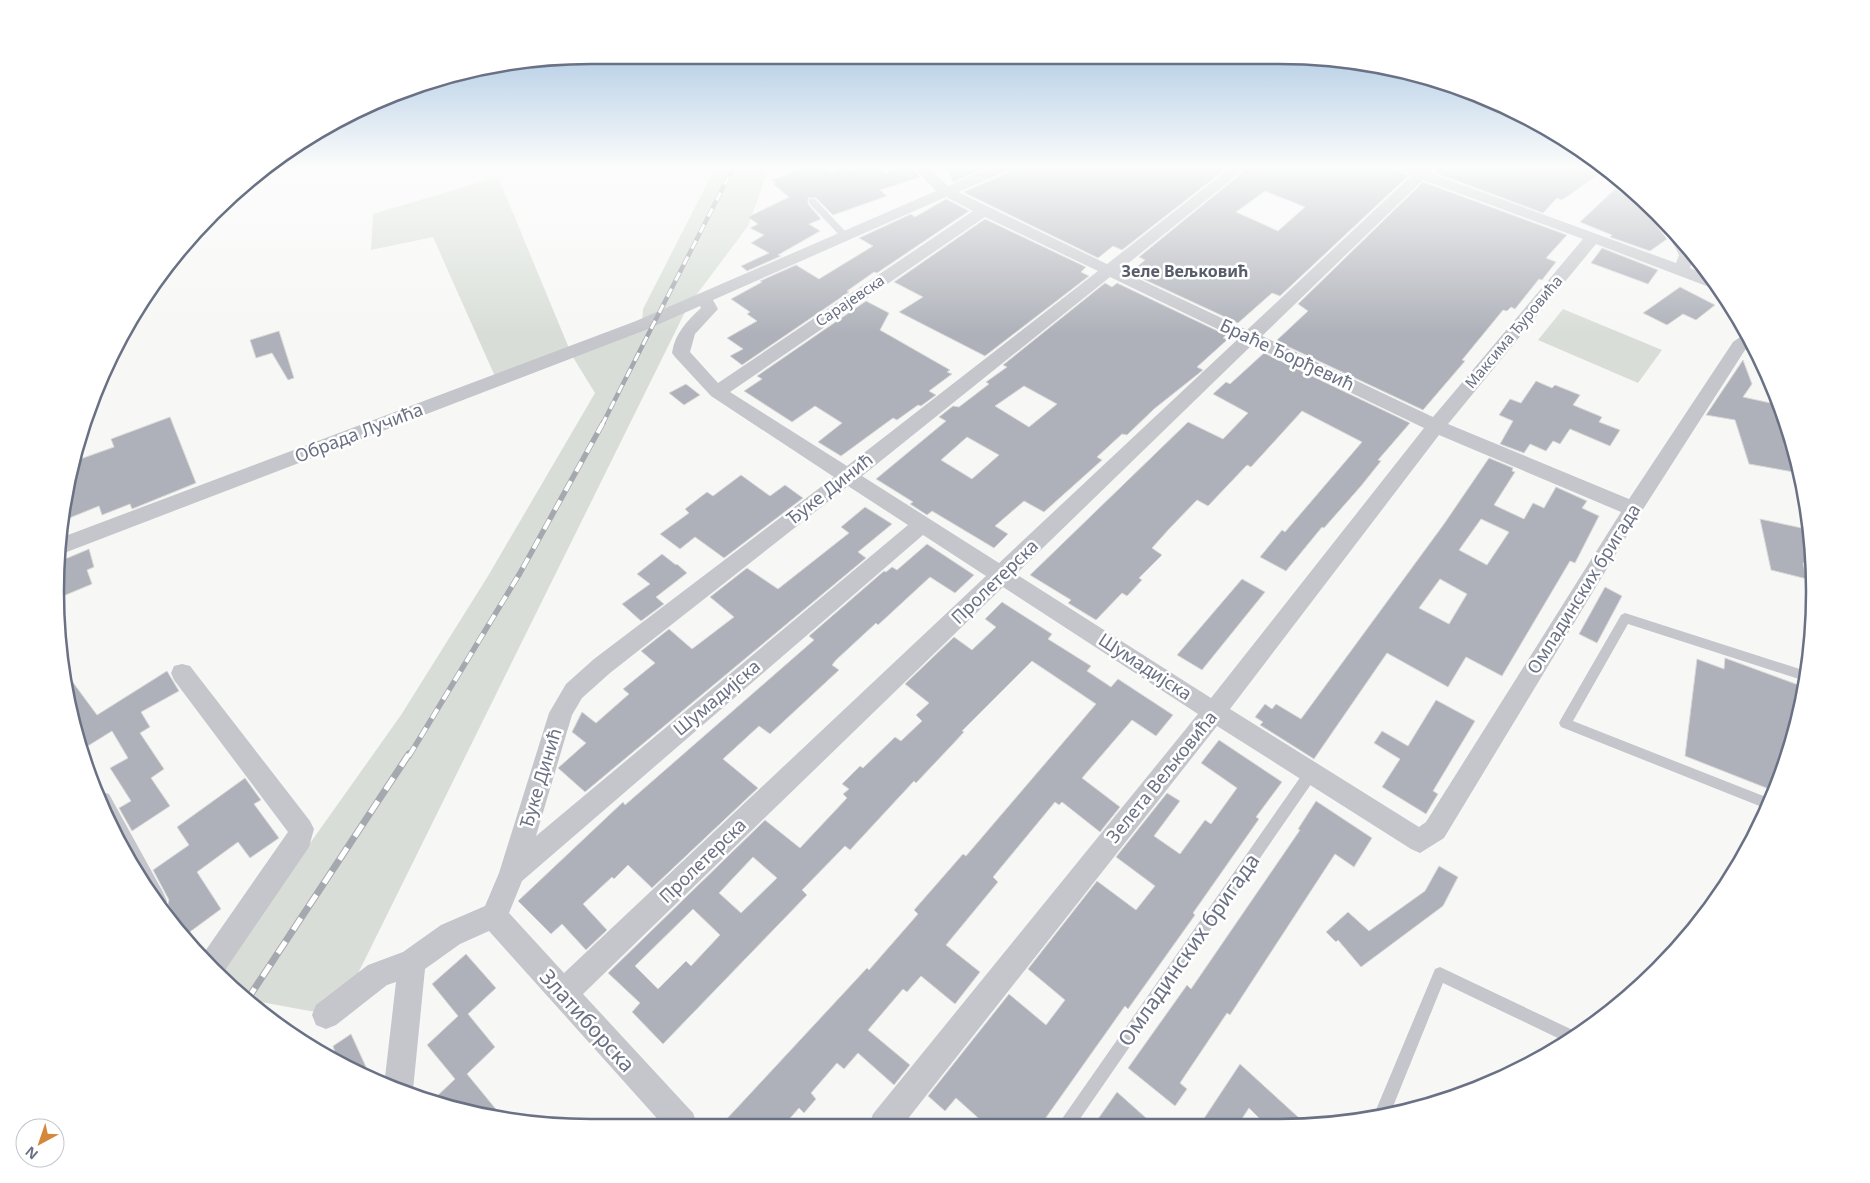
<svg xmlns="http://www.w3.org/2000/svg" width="1870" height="1183" font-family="'Noto Sans',sans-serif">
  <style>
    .green { fill: #d8ded7 }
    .building { fill: #aeb1b9; stroke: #d9dad8; fill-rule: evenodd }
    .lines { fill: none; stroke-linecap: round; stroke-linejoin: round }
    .lane { fill: #c4c6cb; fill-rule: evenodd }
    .street { fill: #c4c6cb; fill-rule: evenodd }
    .rail-far2-casing { stroke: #a6a8af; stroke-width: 4.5 }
    .rail-far1-casing { stroke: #a6a8af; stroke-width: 5.5 }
    .rail-casing { stroke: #a6a8af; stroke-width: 7 }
    .rail-far2 { stroke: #fff; stroke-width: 3; stroke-dasharray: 9; stroke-linecap: butt }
    .rail-far1 { stroke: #fff; stroke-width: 4; stroke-dasharray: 11; stroke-linecap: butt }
    .rail { stroke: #fff; stroke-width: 5; stroke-dasharray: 14; stroke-linecap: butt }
    .labels { text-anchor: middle; stroke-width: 5; stroke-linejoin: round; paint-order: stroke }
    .far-street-label { font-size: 15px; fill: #6a7184; stroke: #fff }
    .far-quarter-label { font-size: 16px; font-weight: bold; fill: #575c6a; stroke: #fff }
    .street-label { font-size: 18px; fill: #6a7184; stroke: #fff }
    .near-street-label { font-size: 21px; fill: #6a7184; stroke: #fff }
    .rim { fill: none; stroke: #6a7184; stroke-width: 2.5 }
  </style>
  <rect width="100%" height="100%" fill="#f7f8f6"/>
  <path class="green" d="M715 168H769L748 226 688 306 337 1016 245 999 218 973 401 715 488 576 595 393 571 354 497 381 433 237 371 250 373 214 498 177 571 353 642 325 643 309Z
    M1563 309 1662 350 1638 383 1538 340Z"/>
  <path class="building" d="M803 168H825L831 173 843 168 850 170 857 168H879L885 173 902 168H912L920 177 880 190 887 196 833 215 816 198H808V204L821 219 809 224 820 231 778 255 781 256 747 271 741 266 769 253 751 243 764 235 750 228 758 224 748 217 789 197 773 184 776 183 772 180Z
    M947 168H985L953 182Z
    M1011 168H1227L1122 250 1113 246 1098 258 963 192 1008 173Z
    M1248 168H1394L1408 176 1280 296 1272 293 1238 323 1130 273 1145 260 1139 257ZM1265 191 1305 207 1278 231 1236 212Z
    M1436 168H1608L1562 200 1557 198 1543 213 1433 172Z
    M1423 182 1567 235 1546 258 1556 262 1542 280 1539 279 1515 309 1511 307 1507 311 1503 310 1462 360 1465 361 1423 410 1276 341 1308 311 1298 304Z
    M1615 189 1639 198 1647 213 1667 239 1650 251 1610 237 1612 235 1580 222Z
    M946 199 969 211 877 273 874 272 847 291 849 292 742 365 730 356 743 349 727 338 757 321 747 314 750 312 731 299 762 282 760 281 796 265 819 279 873 246 859 238 911 214 915 217Z
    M985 219 1086 267 1081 272 1089 276 985 356 899 312 923 297 894 282Z
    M1602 248 1658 270 1648 284 1591 263Z
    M1105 283 1112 287 1117 283 1226 335 1223 338 1228 339 1197 367 1203 370 1154 409 1127 435 1122 434 1097 457 1102 460 1044 512 1024 501 995 526 1008 534 994 548 932 511 927 515 910 504 913 502 876 479 946 421 939 417 953 406 959 407 989 384 986 382 1007 367 1003 365ZM1024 386 1057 404 1029 427 995 406ZM967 437 999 455 972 479 941 460Z
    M1680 287 1715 305 1696 320 1683 314 1667 325 1643 313Z
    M866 301 889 313 880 330 950 370 947 372 952 374 929 391 936 395 921 406 918 405 897 420 893 418 841 456 818 442 842 423 815 406 792 422 744 391 762 379 757 376Z
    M279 331 294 378 288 380 272 353 256 358 250 340Z
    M1264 353 1410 423 1378 460 1381 461 1361 486 1324 528 1322 527 1286 571 1260 557 1282 530 1285 532 1362 442 1302 411 1251 467 1247 465 1208 506 1197 500 1169 529 1152 548 1162 555 1139 578 1142 580 1127 596 1122 593 1096 620 1068 603 1071 600 1030 575 1188 422 1223 439 1248 413 1213 394 1226 382 1230 384Z
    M1743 360 1752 384 1743 397 1780 405 1787 419 1799 473 1749 464 1735 420 1706 415Z
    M1536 381 1552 388 1555 385 1580 395 1573 405 1602 417 1599 422 1620 430 1610 446 1570 429 1560 444 1553 441 1546 451 1530 444 1524 453 1500 444 1513 421 1499 415 1510 399 1521 403Z
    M686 384 700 395 684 405 669 393Z
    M170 417 196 483 132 509 130 504 102 515 99 506 62 521 65 487 72 462 114 447 111 439Z
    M1489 458 1513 468 1512 471 1515 472 1494 505 1524 519 1533 503 1544 508 1556 487 1587 501 1582 508 1599 516 1575 563 1570 561 1502 676 1466 657 1448 687 1387 653 1314 759 1260 725 1263 722 1255 717 1265 704 1272 709 1276 704 1301 719 1444 524ZM1481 519 1509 532 1487 565 1459 550ZM1440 579 1467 594 1449 624 1419 608Z
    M741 475 770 496 785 485 803 498 724 558 695 537 680 549 660 534 689 513 685 509 707 492 713 496Z
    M865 507 892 524 858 552 866 558 585 792 558 768 586 743 572 732 582 712 596 723 629 694 623 689 655 663 641 651 669 629 692 649 734 617 710 597 747 568 778 589 849 533 841 527Z
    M1760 519 1811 530 1812 565 1803 563 1807 579 1771 570Z
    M927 544 974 575 955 593 930 577 878 625 876 623 836 660 832 665 839 670 770 734 759 726 723 759 758 788 652 888 628 865 614 879 612 877 583 904 607 930 586 950 562 924 551 934 518 901 623 802 625 805 814 640 809 636 884 571 886 572 892 567 897 570Z
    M89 549 94 567 87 570 92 584 56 599 58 562Z
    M662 554 676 565 677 564 687 573 656 597 664 604 641 621 622 604 650 584 637 574Z
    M1242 579 1265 592 1202 670 1177 655Z
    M1605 587 1622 596 1597 643 1579 634Z
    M1002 602 1052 634 1048 639 1091 666 1087 671 1111 687 1118 679 1173 715 1156 736 1132 720 1082 778 1120 807 1100 832 1062 802 1059 805 1055 802 993 877 998 882 946 945 980 972 955 1004 921 976 907 992 903 989 868 1030 910 1065 894 1085 858 1053 844 1069 837 1063 811 1093 816 1099 804 1113 799 1108 784 1125 722 1124 867 968 869 970 918 914 914 910 963 854 966 856 1096 704 1032 661 962 731 964 732 951 746 916 783 914 781 850 850 845 846 802 890 807 895 663 1044 632 1012 640 1003 608 973 765 820 800 848 847 798 843 794 849 789 842 784 860 766 863 768 895 737 901 741 922 721 916 715 929 703 905 684 954 637 972 650 996 627 985 619ZM753 857 777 878 741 913 719 893ZM693 909 720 935 691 966 686 961 658 989 635 966Z
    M1725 658 1804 687 1797 731 1774 791 1685 756 1697 659 1724 669Z
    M167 671 179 691 141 712 150 727 140 733 164 769 151 778 170 806 132 831 119 808 131 801 110 768 128 758 112 731 83 749 73 731 66 673 97 715Z
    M1436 700 1475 721 1433 791 1438 794 1426 814 1382 787 1400 759 1374 743 1382 731 1408 746Z
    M1219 740 1282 782 1256 817 1259 819 1193 913 1195 915 1128 1009 1125 1006 1040 1126 986 1125 956 1098 945 1111 928 1096 1009 994 1046 1025 1065 1000 1028 969 1097 881 1136 910 1155 886 1116 857 1167 793 1180 801 1154 836 1180 854 1205 820 1211 824 1237 788 1201 763Z
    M245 778 261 800 254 804 279 838 250 858 238 842 197 872 221 909 187 934 168 904 169 900 153 870 189 845 177 827Z
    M1316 801 1372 838 1354 867 1335 854 1230 1015 1227 1013 1180 1083 1187 1089 1175 1106 1128 1068 1187 985 1191 989 1300 830 1298 829Z
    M1439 866 1458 877 1443 906 1361 967 1338 940 1336 942 1326 932 1348 912 1369 931 1425 891Z
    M466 954 496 988 468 1014 495 1047 467 1074 504 1119 433 1100 455 1079 427 1045 458 1016 432 984Z
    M351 1034 371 1078 337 1059 333 1046Z
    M1240 1064 1309 1127H1268L1249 1108 1237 1126H1199Z
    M1117 1092 1155 1126H1093Z"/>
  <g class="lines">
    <path class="lane" d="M809 199H815L847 233V237H841L809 203Z
      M1625 613 1806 671 1805 681 1628 624 1573 721 1771 799 1767 809 1561 727 1559 723 1561 719 1621 615Z
      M1311 767 1316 769 1317 773 1316 777 1075 1126H1057L1306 769Z
      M1440 967 1579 1033 1566 1042 1443 983 1390 1114 1373 1117 1435 969Z"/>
    <path class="street" d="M914 168H929L948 186 990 168H1009L1007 171 958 192 1107 264 1230 168H1246L1120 270 1247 330 1411 176 1396 168H1434L1430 173 1676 263 1679 255 1665 229 1669 225 1682 238 1695 256 1690 268 1709 276 1718 288 1709 287 1596 244 1448 424 1629 499 1733 342 1747 332 1752 344 1745 350 1640 514 1444 838 1420 853 1411 849 1217 726 903 1125H869L873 1114 1198 714 1003 587 583 994 693 1113 697 1124H662L489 931 460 944 425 969 413 1090 411 1094 386 1087 384 1086 396 982 387 985 336 1025 326 1029 316 1025 312 1015 316 1005 368 965 403 952 441 925 485 906 499 873 549 713 566 684 594 659 834 477 711 396 675 357 672 353C675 333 687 321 701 308L700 306 648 329 59 555 60 538 636 321 936 191ZM1423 180 1583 239 1433 417 1262 336ZM946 197 973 211 718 383 690 352 695 334 718 309 713 300ZM985 217 1098 271 847 466 730 392ZM1110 277 1238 339 999 563 862 476ZM1252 345 1424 428 1211 698 1016 574ZM1439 435 1621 512 1426 822 1419 827 1230 709ZM848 486 908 525 536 836 572 715 582 698 610 673ZM923 535 986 576 564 973 509 913 522 881Z
      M182 664 190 666 310 821 314 829 309 847 221 976 201 957 288 832 174 680 171 673 174 666Z
      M100 791 109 794 163 892 167 901 163 910C144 903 105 814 96 792Z"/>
    <g class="rail-far2-casing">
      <path id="rail-far2" d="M602 425 733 168"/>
    </g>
    <g class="rail-far1-casing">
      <path id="rail-far1" d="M409 756 520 573 603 423"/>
    </g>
    <g class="rail-casing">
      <path id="rail" d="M247 1000 409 754"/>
    </g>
    <use href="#rail-far2" class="rail-far2"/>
    <use href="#rail-far1" class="rail-far1"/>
    <use href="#rail" class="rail"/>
  </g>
  <linearGradient id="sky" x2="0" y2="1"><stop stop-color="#98bbdd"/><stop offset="0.5" stop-color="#fbfcfb"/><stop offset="1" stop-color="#fbfcfb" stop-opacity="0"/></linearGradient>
  <rect width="1870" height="334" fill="url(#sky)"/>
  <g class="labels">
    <g class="far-street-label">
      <text transform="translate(850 301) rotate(-34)" y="5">Сарајевска</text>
      <text transform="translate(1514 332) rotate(-50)" y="5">Максима Ђуровића</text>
    </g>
    <g class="far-quarter-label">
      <text x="1185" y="277">Зеле Вељковић</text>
    </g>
    <g class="street-label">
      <text transform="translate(1287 355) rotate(25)" y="6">Браће Ђорђевић</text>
      <text transform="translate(359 433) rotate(-21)" y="6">Обрада Лучића</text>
      <text transform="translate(830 489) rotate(-38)" y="6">Ђуке Динић</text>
      <text transform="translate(995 582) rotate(-44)" y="6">Пролетерска</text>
      <text transform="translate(1584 589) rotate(-58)" y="6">Омладинских бригада</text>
      <text transform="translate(1145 667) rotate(33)" y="6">Шумадијска</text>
      <text transform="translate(717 698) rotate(-40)" y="6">Шумадијска</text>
      <text transform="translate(1162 777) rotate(-51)" y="6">Зелета Вељковића</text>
      <text transform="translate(541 778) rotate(-73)" y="6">Ђуке Динић</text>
      <text transform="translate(703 861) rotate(-44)" y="6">Пролетерска</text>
    </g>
    <g class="near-street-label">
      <text transform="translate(1189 950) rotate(-55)" y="7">Омладинских бригада</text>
      <text transform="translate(587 1021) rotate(48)" y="7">Златиборска</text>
    </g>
  </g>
  <path d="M0 0H1870V1183H0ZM591 64H1279A527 527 0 0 1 1806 591V592A527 527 0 0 1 1279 1119H591A527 527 0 0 1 64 592V591A527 527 0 0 1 591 64Z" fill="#fff" fill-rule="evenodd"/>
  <path class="rim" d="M591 64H1279A527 527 0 0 1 1806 591V592A527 527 0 0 1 1279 1119H591A527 527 0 0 1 64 592V591A527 527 0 0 1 591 64Z"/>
  <g transform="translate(40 1143) rotate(220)"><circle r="24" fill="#ffffff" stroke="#c3c6ce"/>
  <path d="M0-4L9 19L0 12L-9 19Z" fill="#d3883b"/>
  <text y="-8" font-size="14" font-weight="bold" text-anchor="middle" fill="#6a7184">N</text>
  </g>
</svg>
